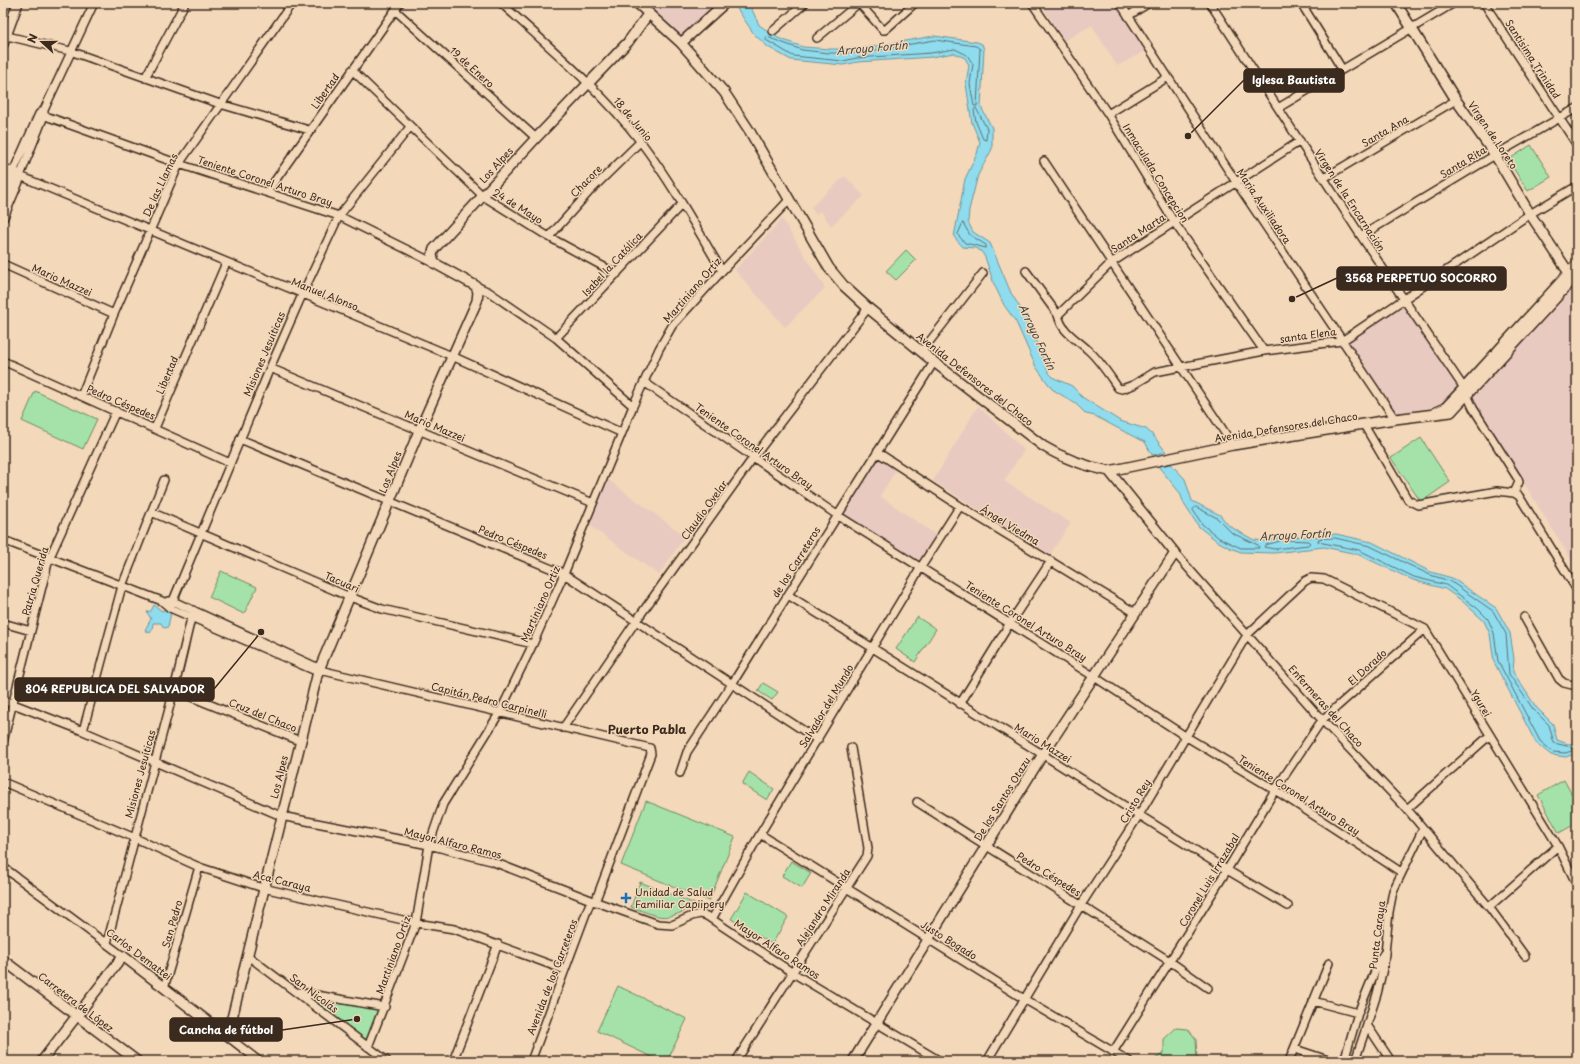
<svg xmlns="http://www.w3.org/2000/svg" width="1580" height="1064" font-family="'Playpen Sans',sans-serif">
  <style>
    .built { fill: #e9cac0 }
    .green { fill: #a4e2aa; stroke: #708664 }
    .water { fill: #8fdcee; stroke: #6d959b }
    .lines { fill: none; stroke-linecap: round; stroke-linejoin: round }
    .shore { stroke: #5d7171; stroke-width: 1 }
    .street-casing { stroke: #3b2a1e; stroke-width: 10 }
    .secondary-casing { stroke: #3b2a1e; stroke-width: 12 }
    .street { stroke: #f3d8ba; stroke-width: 7 }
    .secondary { stroke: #f3d8ba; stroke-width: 9 }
    .poi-dot { fill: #1f6fb2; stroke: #f3d8ba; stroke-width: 1.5 }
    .labels { text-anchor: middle; stroke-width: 3; stroke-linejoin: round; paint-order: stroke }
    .street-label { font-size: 10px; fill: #3b2a1e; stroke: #f3d8ba }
    .poi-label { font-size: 10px; fill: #3b2a1e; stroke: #f3d8ba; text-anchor: start }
    .water-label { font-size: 11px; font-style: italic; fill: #48453d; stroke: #f3d8ba }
    .quarter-label { font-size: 12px; font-weight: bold; fill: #3b2a1e; stroke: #f3d8ba }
    .leader { fill: none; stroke: #3b2a1e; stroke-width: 1.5 }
    .callout-dot { fill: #3b2a1e; stroke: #f3d8ba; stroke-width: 1.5 }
    .callout { fill: #3b2a1e; stroke: #3b2a1e; stroke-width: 1.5 }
    .callout-label { font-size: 11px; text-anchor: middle; font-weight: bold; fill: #fff }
  </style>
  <rect width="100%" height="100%" fill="#f3d8ba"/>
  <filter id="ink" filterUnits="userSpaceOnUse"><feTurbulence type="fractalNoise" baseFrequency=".025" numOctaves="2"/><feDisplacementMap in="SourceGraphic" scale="8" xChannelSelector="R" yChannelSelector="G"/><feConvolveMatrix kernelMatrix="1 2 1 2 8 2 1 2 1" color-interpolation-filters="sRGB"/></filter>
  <g filter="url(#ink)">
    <path class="built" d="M637 3H730L680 44Z
      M1040 3H1117L1145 51 1117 66 1092 25 1064 41Z
      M845 176 864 196 831 226 821 211 815 214 811 207Z
      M782 219 825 288 785 327 735 270Z
      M1577 285V569L1471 397Z
      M1402 306H1405L1430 340 1426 343H1428L1456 385 1457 390 1438 407 1396 413 1348 344 1350 341Z
      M978 406 1024 450 1004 481 1071 523 1050 554 933 481Z
      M876 457 896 470 880 496 936 535 921 560 918 561 842 513Z
      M607 479 685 536 659 575 586 523Z"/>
    <path class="green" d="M1531 145 1551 177 1528 191 1508 160Z
      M906 250 916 260 896 280 886 271Z
      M35 391 97 419 83 449 22 421Z
      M1421 438 1450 482 1421 502 1391 458Z
      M221 571 257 587 244 614 209 597Z
      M917 617 936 629 915 662 896 649Z
      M763 683 778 692 772 700 758 691Z
      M749 772 774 789 767 800 742 784Z
      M1564 780 1577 804V823L1559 833 1538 795Z
      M646 801 735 837 709 901 621 865Z
      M791 861 811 873 802 888 782 876Z
      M640 882 695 904V906C663 922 663 918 631 907Z
      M747 892 788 917 772 944 731 919Z
      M618 986 687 1019 667 1061H660L597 1031Z
      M300 993 383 1008 368 1045Z
      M1176 1028 1188 1029 1196 1039 1197 1061H1152L1164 1053V1039Z"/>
    <path class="water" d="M735 3H749L759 25 778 38 803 47 829 49H859L934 36 977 42 982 44 984 49 981 107 992 128V149L978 175 969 210 968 222 973 232 990 243 1011 293 1027 319 1049 373 1054 378 1072 386 1082 397 1120 421 1146 429 1153 435 1166 452 1152 455 1145 442 1140 440 1095 416 1086 414 1076 404 1052 389 1036 367 1016 322 1004 305 994 284 985 257 981 251 975 248 963 247 954 237 965 179 977 154 980 142 972 123 966 84 969 65 965 58 954 53 932 57 858 62 843 65 791 60 768 47 754 34 734 4Z
      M1171 464 1185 479 1192 501 1220 515 1229 526 1254 540 1267 541 1284 536 1313 537 1336 534 1372 542 1431 572 1452 578 1496 608 1510 633 1514 659 1513 672 1536 707 1553 724 1557 740 1568 744 1577 743V753L1566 757 1551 755 1536 743 1494 662 1490 634 1484 621 1461 600 1445 589 1413 580 1357 554 1324 547 1274 553 1241 552 1230 548 1217 541 1199 527 1184 504 1180 493 1158 466Z
      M154 605 162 611 172 607 168 627 164 628 161 623H153L152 630 150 633 145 630 151 619 147 612 151 611Z"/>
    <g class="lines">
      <path class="shore" d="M767 37 802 50 829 53H859L935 40 976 46 980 49 977 106H974L970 84 973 64 967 55 955 49 931 53 857 58 843 61 793 56 766 40Z
        M976 108 987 129 986 140 983 139 976 122 974 110Z
        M963 223 970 235 986 245V248L965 243 958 235Z
        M1196 507 1217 518 1232 533 1258 545 1259 548H1241L1219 538 1202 524 1193 510Z
        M1335 538 1370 546 1430 575 1450 581 1493 611 1506 634 1509 674 1533 709 1549 725 1554 743 1571 747 1572 751 1565 753 1553 752 1540 741 1498 661 1494 633 1488 619 1477 608 1446 585 1414 577 1359 550 1318 542 1319 539Z
        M1284 540 1308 541 1310 543 1308 545 1274 549 1264 547 1266 545Z"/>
      <g class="street-casing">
        <path id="street" d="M501 3C549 47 601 90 641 142 671 182 696 227 722 271
          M859 3 883 30H885L915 3
          M1032 3 1108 114 1174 222 1264 351
          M1120 3 1236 182 1395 419
          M1210 3 1361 236 1464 388 1473 408 1518 479 1519 482 1514 493 1519 496 1577 590
          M1301 3 1342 69
          M1484 3 1577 145
          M395 10 536 138
          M1128 16 1149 3
          M773 31 805 3
          M3 35 70 51 220 104 309 130
          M817 38 859 3
          M352 70 483 196 549 237 617 274
          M145 78 185 3
          M1278 108 1454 3
          M44 110V116L20 176 452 356 622 433
          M40 114 179 164 339 216 434 263
          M1108 114 1168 77
          M1044 161 1233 445
          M13 172 39 114 44 110 94 3
          M1324 178 1456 100
          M267 192 400 3
          M1361 236 1495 155 1577 108
          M549 237 590 191 640 142
          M3 264 114 314
          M1026 271 1058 315C1062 332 1075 338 1087 349 1099 359 1109 375 1118 388L1122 389 1133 385 1155 372 1264 351 1342 341 1530 214 1577 186
          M476 286 489 292 556 338 633 406
          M1058 315 1111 263 1300 141
          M556 338 682 204
          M922 351 983 273
          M3 361 230 463
          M270 368 593 503
          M644 382 837 515 1093 676 1185 736 1275 790 1401 872
          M81 396 114 314 179 164 292 3
          M1364 425 1408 500 1418 505 1497 491 1514 493
          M155 428 226 263
          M240 439 564 574 818 740
          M877 452 960 506 1134 612
          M151 512 350 597 382 609 533 644
          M3 540 162 601 170 608 318 672 324 671 650 748 651 754 595 902
          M1175 553 1322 720 1407 809 1489 907 1525 956
          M788 595 1227 870 1288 906
          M168 601H173L323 670
          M170 608 270 368 302 295 339 216 410 127
          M1524 617 1559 679 1564 683 1572 685 1577 682
          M3 623 31 631
          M174 690 300 741
          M3 700 83 731 281 816 429 845 491 861 591 900 658 924 672 925 692 916 700 914 707 916 793 973 940 1061
          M960 704 1010 623 1051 561
          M563 728 636 621 753 458 868 308
          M83 731 122 586 164 480
          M3 742 49 559 116 411
          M680 773 687 752 732 684 934 362
          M3 782 135 838 199 867 263 888 416 923 454 929 565 970
          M917 802 1171 962 1208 988
          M1407 809 1489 736
          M760 834 1024 999 1129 1061
          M3 867 123 956
          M1489 907 1558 846
          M712 919 760 834 921 567 960 506
          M107 943 174 690 193 610
          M248 956 387 1061
          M164 988 199 867
          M299 992 385 1007
          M1313 1001 1358 1013 1344 1061
          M1358 1013 1380 959 1384 953
          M219 1030 259 1061
          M368 1047 416 923 429 845 443 804 500 712 533 644 564 574 633 406 659 349 672 326 722 271 789 200
          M1295 1049 1331 1061
          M1113 1052 1227 870 1275 790 1322 720 1425 629
          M3 1059 5 1061
          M453 1061 498 944
          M531 1061 591 900
          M736 1061 867 856 868 848 851 748
          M987 1061 1081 905 1139 815 1247 635 1305 581 1311 578 1324 579 1425 629 1558 846 1577 885
          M1289 1061 1329 963
          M1355 1061 1367 1025
          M1391 1061 1367 1025 1377 994 1384 964 1389 912 1393 891 1423 829"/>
      </g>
      <g class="secondary-casing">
        <path id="secondary" d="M637 3 681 43 724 92 749 130 829 268 844 286 868 308 934 362 1043 446C1064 459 1085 466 1109 471L1233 445 1395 419 1451 412 1577 275
          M1396 3 1456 100 1495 155 1530 214 1573 279
          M681 43 725 3
          M3 44 18 3
          M3 169 16 173 20 177 3 217
          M3 197 13 172
          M1436 412 1445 408 1464 388 1577 264
          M3 960 137 1061
          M42 1061 123 956 219 1030 226 1026 232 1018 318 672 419 431 477 301 478 292 476 286 434 263 432 255 434 249 536 138 628 42 649 13
          M853 1061 1043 754 1175 553 1109 471"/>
      </g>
      <use href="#street" class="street"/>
      <use href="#secondary" class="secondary"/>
    </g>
  </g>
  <path class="poi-dot" d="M624 892h4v4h4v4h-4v4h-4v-4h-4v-4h4z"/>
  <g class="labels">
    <g class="street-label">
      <text transform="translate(1533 59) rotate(57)" y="4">Santisima Trinidad</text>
      <text transform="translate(472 67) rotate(42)" y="4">19 de Enero</text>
      <text transform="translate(325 91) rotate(-55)" y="4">Libertad</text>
      <text transform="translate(633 119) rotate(50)" y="4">18 de Junio</text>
      <text transform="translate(1385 131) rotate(-30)" y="4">Santa Ana</text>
      <text transform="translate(1493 135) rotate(56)" y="4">Virgen de Loreto</text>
      <text transform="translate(1463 162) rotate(-31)" y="4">Santa Rita</text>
      <text transform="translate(496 165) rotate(-48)" y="4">Los Alpes</text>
      <text transform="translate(1156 173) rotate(58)" y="4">Inmaculada Concepcion</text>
      <text transform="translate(265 181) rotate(18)" y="4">Teniente Coronel Arturo Bray</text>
      <text transform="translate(586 181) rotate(-46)" y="4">Chacore</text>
      <text transform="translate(160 185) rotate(-65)" y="4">De las Llamas</text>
      <text transform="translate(1350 200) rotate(57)" y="4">Virgen de la Encarnación</text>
      <text transform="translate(518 206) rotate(32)" y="4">24 de Mayo</text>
      <text transform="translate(1264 206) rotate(56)" y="4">Maria Auxiliadora</text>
      <text transform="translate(1138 233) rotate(-33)" y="4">Santa Marta</text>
      <text transform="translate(612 264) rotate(-47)" y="4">Isabel la Católica</text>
      <text transform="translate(62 280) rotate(24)" y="4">Mario Mazzei</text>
      <text transform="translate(692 290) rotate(-49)" y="4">Martiniano Ortiz</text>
      <text transform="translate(325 294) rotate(22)" y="4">Manuel Alonso</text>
      <text transform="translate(1308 335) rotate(-8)" y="4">santa Elena</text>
      <text transform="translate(264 354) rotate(-67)" y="4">Misiones Jesuíticas</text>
      <text transform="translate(167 375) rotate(-67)" y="4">Libertad</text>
      <text transform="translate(975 379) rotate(38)" y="4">Avenida Defensores del Chaco</text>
      <text transform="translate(121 402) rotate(23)" y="4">Pedro Céspedes</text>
      <text transform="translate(435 426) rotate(23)" y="4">Mario Mazzei</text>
      <text transform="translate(1286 427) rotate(-9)" y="4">Avenida Defensores del Chaco</text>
      <text transform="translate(754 446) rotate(35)" y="4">Teniente Coronel Arturo Bray</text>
      <text transform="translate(390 472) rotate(-68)" y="4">Los Alpes</text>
      <text transform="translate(704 510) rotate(-54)" y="4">Claudio Ovelar</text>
      <text transform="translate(1010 525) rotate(31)" y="4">Ángel Viedma</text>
      <text transform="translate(513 542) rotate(22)" y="4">Pedro Céspedes</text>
      <text transform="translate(796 562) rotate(-58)" y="4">de los Carreteros</text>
      <text transform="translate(35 581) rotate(-74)" y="4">Patria Querida</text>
      <text transform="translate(342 582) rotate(23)" y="4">Tacuari</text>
      <text transform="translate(540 604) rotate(-66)" y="4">Martiniano Ortiz</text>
      <text transform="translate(1026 621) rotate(32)" y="4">Teniente Coronel Arturo Bray</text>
      <text transform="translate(1367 667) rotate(-42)" y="4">El Dorado</text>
      <text transform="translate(489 700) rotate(14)" y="4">Capitán Pedro Carpinelli</text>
      <text transform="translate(1481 703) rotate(59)" y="4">Ygurei</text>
      <text transform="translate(826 706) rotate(-59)" y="4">Salvador del Mundo</text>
      <text transform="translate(1326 706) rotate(48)" y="4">Enfermeras del Chaco</text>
      <text transform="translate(263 715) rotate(22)" y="4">Cruz del Chaco</text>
      <text transform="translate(1043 743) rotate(32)" y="4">Mario Mazzei</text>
      <text transform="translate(140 774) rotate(-75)" y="4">Misiones Jesuíticas</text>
      <text transform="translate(279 777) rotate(-76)" y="4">Los Alpes</text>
      <text transform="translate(1299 795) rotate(32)" y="4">Teniente Coronel Arturo Bray</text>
      <text transform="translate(1002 799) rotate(-58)" y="4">De los Santos Otazu</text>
      <text transform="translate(1135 801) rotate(-59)" y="4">Cristo Rey</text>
      <text transform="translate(453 843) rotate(14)" y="4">Mayor Alfaro Ramos</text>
      <text transform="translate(1049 874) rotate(32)" y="4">Pedro Céspedes</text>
      <text transform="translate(1209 880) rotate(-59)" y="4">Coronel Luis Irrazabal</text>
      <text transform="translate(282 881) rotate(14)" y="4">Aca Caraya</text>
      <text transform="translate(823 907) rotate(-57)" y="4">Alejandro Miranda</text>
      <text transform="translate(172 924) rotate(-74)" y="4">San Pedro</text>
      <text transform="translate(1377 935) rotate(-83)" y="4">Punta Caraya</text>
      <text transform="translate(949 940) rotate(32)" y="4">Justo Bogado</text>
      <text transform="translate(777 949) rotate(33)" y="4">Mayor Alfaro Ramos</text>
      <text transform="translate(139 954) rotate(37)" y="4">Carlos Demattei</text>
      <text transform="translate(393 955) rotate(-70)" y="4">Martiniano Ortiz</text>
      <text transform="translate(552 977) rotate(-69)" y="4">Avenida de los Carreteros</text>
      <text transform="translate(314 993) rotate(37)" y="4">San Nicolás</text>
      <text transform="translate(76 1002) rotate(37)" y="4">Carretera de López</text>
    </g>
    <g class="poi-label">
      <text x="635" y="896">Unidad de Salud<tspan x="635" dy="12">Familiar Capiipery</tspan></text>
    </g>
    <g class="water-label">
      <text transform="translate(872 48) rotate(-5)" y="4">Arroyo Fortín</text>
      <text transform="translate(1037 337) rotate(65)" y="4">Arroyo Fortín</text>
      <text transform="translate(1295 535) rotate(-3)" y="4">Arroyo Fortín</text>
    </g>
    <g class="quarter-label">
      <text x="647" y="734">Puerto Pabla</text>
    </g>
  </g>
  <path class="leader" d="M1188 136L1244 80M1292 299L1337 278M261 632L214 689M357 1019L282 1030"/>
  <g class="callout-dot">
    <circle cx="1188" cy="136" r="4"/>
    <circle cx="1292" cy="299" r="4"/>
    <circle cx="261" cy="632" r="4"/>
    <circle cx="357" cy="1019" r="4"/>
  </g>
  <g class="callout">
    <rect x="1244" y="69" width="100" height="23" rx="4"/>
    <rect x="1337" y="267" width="169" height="23" rx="4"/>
    <rect x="15" y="678" width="199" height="23" rx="4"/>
    <rect x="170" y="1018" width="112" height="23" rx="4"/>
  </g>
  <g class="callout-label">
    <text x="1294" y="84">Iglesa Bautista</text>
    <text x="1421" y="282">3568 PERPETUO SOCORRO</text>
    <text x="115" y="693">804 REPUBLICA DEL SALVADOR</text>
    <text x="226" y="1034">Cancha de fútbol</text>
  </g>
  <rect width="1580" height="1064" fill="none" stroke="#f3d8ba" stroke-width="16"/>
  <rect x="8" y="8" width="1564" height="1048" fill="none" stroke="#3b2a1e" stroke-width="1.5" filter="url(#ink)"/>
  <g transform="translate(42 42) rotate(291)" stroke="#f3d8ba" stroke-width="3" paint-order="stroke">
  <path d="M0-3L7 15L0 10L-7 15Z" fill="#3b2a1e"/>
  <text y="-6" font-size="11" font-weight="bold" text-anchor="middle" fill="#3b2a1e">N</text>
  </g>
</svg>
